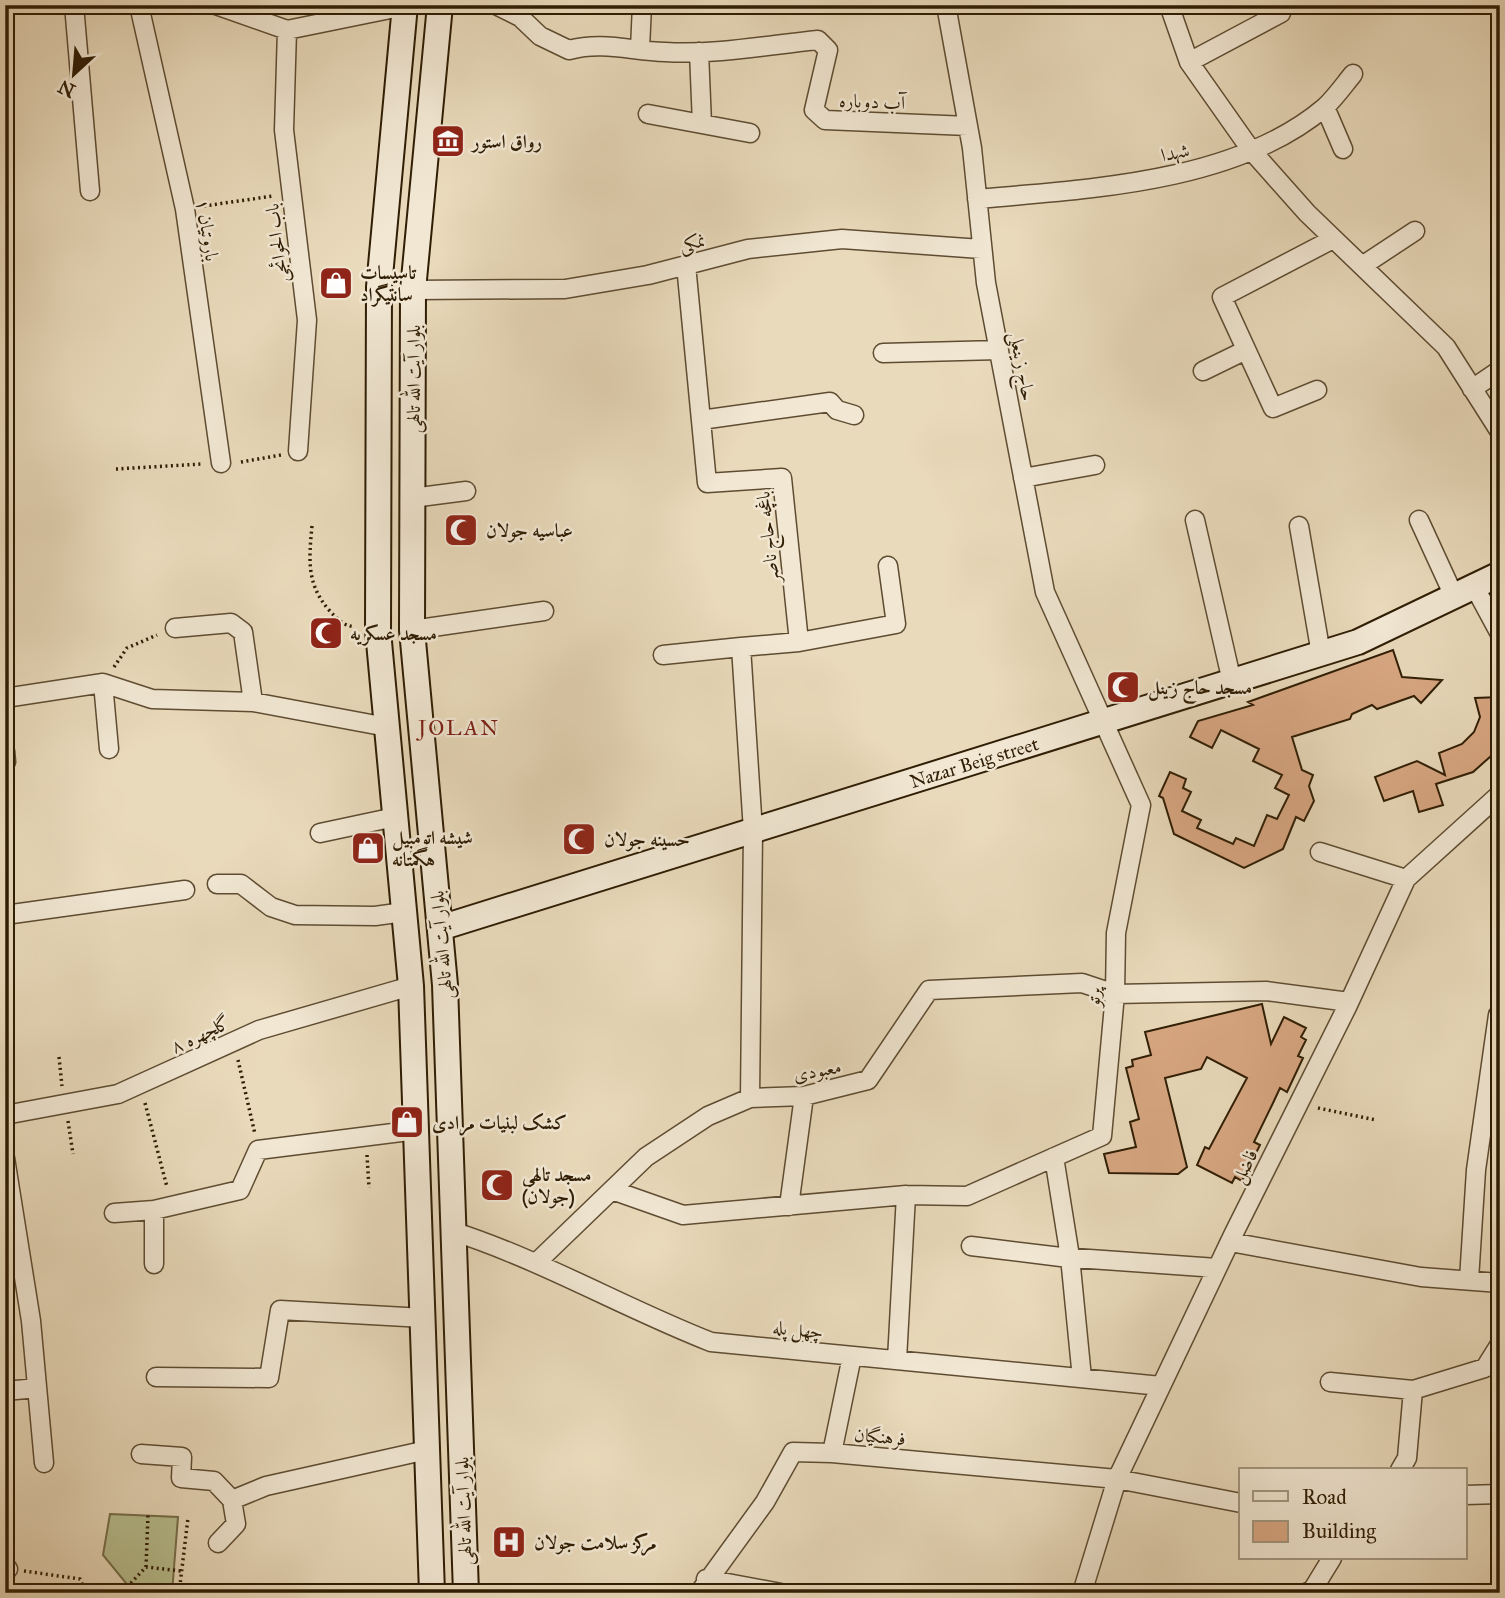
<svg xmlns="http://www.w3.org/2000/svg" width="1505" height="1598" font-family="'IM FELL Great Primer',Amiri,serif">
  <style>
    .green { fill: #b8bf8f; stroke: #746e4a; stroke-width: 2 }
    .building { fill: #d8a782; stroke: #2f1d04; stroke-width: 2 }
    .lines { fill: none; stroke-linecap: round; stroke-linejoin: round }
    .street-casing { stroke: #5e4c32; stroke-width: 21 }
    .secondary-casing { stroke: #2f1d04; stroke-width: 28 }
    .path { stroke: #2f1d04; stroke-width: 3.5; stroke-dasharray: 2 3.5; stroke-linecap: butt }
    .street { stroke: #f1e7d3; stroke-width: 18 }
    .secondary { stroke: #f1e7d3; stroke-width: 24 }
    .labels { text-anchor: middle; stroke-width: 5; stroke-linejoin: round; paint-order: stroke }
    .street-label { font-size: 19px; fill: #2f1d04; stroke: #f1e7d3 }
    .poi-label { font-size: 19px; font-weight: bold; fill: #2f1d04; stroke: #f1e7d3; text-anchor: start }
    .neighbourhood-label { font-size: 21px; letter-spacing: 2px; fill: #7a1f14; stroke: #f1e7d3 }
  </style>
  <rect width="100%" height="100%" fill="#e9dabb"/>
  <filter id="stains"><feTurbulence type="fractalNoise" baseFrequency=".00286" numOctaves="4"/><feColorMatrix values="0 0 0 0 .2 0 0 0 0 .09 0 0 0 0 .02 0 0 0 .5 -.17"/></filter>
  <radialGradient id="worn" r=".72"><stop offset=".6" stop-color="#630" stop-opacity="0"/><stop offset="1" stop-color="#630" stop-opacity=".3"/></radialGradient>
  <path class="green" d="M110 1514 178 1517 172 1593H134L103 1555Z"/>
  <path class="building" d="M1393 650 1402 677 1442 680 1421 703 1414 696 1377 709 1372 705 1352 714 1350 719 1292 737 1302 770 1313 775 1309 786 1314 801 1304 821 1296 817 1283 849 1244 868 1174 834 1163 798 1159 796 1170 772 1186 779 1183 788 1191 792 1182 811 1201 820 1197 828 1233 844 1236 838 1254 846 1267 815 1277 819 1289 795 1275 788 1282 775 1253 761 1259 749 1221 730 1212 748 1190 737 1198 721 1253 705 1248 702Z
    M1500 697V748L1473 772 1436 784 1443 805 1419 812 1413 791 1384 801 1375 777 1417 761 1445 775 1439 753 1462 744 1474 732 1480 717 1475 698Z
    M1262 1004 1271 1044 1284 1017 1306 1028 1301 1037 1306 1040 1298 1056 1303 1058 1287 1092 1280 1088 1273 1103 1254 1142 1260 1145 1242 1181 1235 1177 1232 1183 1197 1165 1205 1147 1209 1149 1247 1078 1207 1057 1201 1069 1165 1078 1187 1167 1178 1174 1109 1173 1104 1154 1136 1147 1130 1122 1139 1119 1126 1068 1133 1066 1132 1060 1151 1055 1145 1032Z"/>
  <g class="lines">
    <g class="street-casing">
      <path id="street" d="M74 5 90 191
        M139 5 185 209 221 463
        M216 5 287 30 405 6
        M496 5 520 17 540 36 569 50C603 41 631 51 665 52 716 55 768 45 818 40L828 50 814 110 825 120 968 126
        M1169 5 1189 62 1251 150 1307 213 1446 347 1500 432
        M287 30 284 130 307 320 298 451
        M640 49 642 5
        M699 52 702 124
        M1189 62 1281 13
        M1325 107 1343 149
        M648 114 750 133
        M977 199C1088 189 1236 183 1325 107 1335 98 1344 85 1353 74
        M686 265 707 483 782 478 799 642 741 647 753 831 750 1098
        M1362 266 1415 231
        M413 290 565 289 648 275 748 249 842 239 981 249
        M883 353 999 350
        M1203 371 1246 350
        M1472 389 1500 370
        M1317 390 1273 408 1222 297 1333 239
        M701 420 830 402 837 410 854 415
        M1023 478 1095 465
        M412 498 466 491
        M1195 520 1232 682
        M1419 520 1453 594
        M1299 526 1321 654
        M1473 584 1500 634
        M175 628 231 623 243 632 253 702
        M412 630 544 611
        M799 642 896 624 888 566
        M663 655 741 647
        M103 683 109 749
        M5 698 103 683 152 699 253 702 387 727
        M5 751 6 762
        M320 833 395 817
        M1320 852 1406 879
        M217 884H241L271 907 295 915 375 916 404 912
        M5 915 185 890
        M5 1115 118 1094 259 1030 411 986
        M1054 1157 1070 1257 1082 1378
        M5 1158 31 1321 44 1463
        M612 1190 683 1215 906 1195 967 1196 1102 1136 1115 994 1116 933 1141 805 1045 592 986 283 972 148 946 5
        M789 1206 804 1096
        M114 1213 154 1210
        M452 1231C542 1260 624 1308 711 1342L1161 1386
        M1230 1242 1421 1277 1500 1283
        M971 1246 1061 1257 1217 1268
        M536 1263 646 1157 708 1116 750 1098 804 1096 868 1080 929 990 1082 983 1115 994 1266 991 1349 1002
        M154 1264V1210L240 1190 258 1150 417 1130
        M1469 1280 1476 1170 1498 1015
        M897 1360 906 1195
        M156 1377 269 1378 280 1310 424 1318
        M1330 1382 1413 1390 1485 1368 1500 1344
        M5 1391 37 1388
        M832 1453 852 1356
        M141 1454 182 1457 181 1478 214 1481 232 1500
        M1400 1470 1407 1458 1413 1390
        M1465 1495 1500 1494
        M218 1543 236 1524 232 1500 266 1486 427 1450
        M5 1570 8 1569
        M706 1579 781 1593
        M699 1593 765 1502 793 1452 832 1453 1117 1479 1241 1503
        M1082 1593 1117 1479 1233 1235 1347 1007 1406 879 1500 794
        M1306 1593 1313 1589 1332 1558"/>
    </g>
    <g class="secondary-casing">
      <path id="secondary" d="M405 5 379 287 378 631 411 986 432 1593
        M440 5 413 290 412 630 445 985 466 1593
        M440 928 1358 642 1500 574"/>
    </g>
    <path class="path" d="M204 206 273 196
      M241 462 281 455
      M116 469 202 464
      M312 526C309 558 306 584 329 610 338 620 342 625 355 627
      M114 667 127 648 157 635
      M59 1057 62 1086
      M238 1060 255 1134
      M145 1103 167 1187
      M1318 1108 1376 1120
      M68 1121 73 1154
      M367 1155 369 1188
      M146 1567 148 1515
      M24 1571 80 1579 86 1593
      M127 1593 128 1586 146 1567 181 1571
      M179 1593 188 1518"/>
    <use href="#street" class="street"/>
    <use href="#secondary" class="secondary"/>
  </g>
  <defs>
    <g id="museum-square" transform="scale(1.75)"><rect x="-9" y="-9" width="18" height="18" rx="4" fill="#8f2418" stroke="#f1e7d3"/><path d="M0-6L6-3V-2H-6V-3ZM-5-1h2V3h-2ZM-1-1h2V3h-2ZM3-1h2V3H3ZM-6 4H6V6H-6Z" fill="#fff"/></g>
    <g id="shop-square" transform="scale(1.75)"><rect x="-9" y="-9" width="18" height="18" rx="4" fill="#8f2418" stroke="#f1e7d3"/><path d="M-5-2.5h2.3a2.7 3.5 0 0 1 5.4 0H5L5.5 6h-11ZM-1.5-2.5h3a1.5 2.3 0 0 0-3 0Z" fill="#fff"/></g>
    <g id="mosque-square" transform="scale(1.75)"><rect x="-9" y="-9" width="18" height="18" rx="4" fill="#8f2418" stroke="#f1e7d3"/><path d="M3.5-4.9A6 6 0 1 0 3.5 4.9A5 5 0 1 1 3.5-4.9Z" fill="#fff"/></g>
    <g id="hospital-square" transform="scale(1.75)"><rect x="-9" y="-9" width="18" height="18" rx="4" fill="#8f2418" stroke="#f1e7d3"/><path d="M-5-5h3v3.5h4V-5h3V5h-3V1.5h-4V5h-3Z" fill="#fff"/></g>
  </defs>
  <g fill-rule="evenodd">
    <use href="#museum-square" x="448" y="141"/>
    <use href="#shop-square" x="336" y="283"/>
    <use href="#mosque-square" x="461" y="530"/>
    <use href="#mosque-square" x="326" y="633"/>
    <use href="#mosque-square" x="1123" y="687"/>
    <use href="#mosque-square" x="579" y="839"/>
    <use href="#shop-square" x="368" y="848"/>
    <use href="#shop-square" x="407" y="1122"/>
    <use href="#mosque-square" x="497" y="1185"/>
    <use href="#hospital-square" x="509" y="1542"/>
  </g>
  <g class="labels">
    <g class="street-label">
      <text transform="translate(872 101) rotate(2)" y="7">آب دوباره</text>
      <text transform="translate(1175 152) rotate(-12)" y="7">شهدا</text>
      <text transform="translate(208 230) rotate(81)" y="7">۱ باروتیان</text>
      <text transform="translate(692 242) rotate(-15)" y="7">نمکی</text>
      <text transform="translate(276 243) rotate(-97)" y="7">باب الحوائجی</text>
      <text transform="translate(1023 366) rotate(79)" y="7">حاج زینعلی</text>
      <text transform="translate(413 379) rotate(-90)" y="7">بلوار آیت الله تالهی</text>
      <text transform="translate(767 537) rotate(-96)" y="7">باغچه حاج ناصر</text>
      <text transform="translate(974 762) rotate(-17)" y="7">Nazar Beig street</text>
      <text transform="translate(441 945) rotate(-95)" y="7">بلوار آیت الله تالهی</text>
      <text transform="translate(1093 997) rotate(-86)" y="7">پرتو</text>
      <text transform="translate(200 1034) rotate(-25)" y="7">گلچهره ۸</text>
      <text transform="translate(817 1070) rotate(-11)" y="7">معبودی</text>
      <text transform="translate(1244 1166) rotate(-63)" y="7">فاضل</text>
      <text transform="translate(798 1329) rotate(6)" y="7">چهل پله</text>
      <text transform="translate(880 1436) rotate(5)" y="7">فرهنگیان</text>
      <text transform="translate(463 1511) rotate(-92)" y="7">بلوار آیت الله تالهی</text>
    </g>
    <g class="poi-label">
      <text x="472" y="148">رواق استور</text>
      <text x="360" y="279">تاسیسات<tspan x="360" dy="22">سانتیگراد</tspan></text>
      <text x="486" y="537">عباسیه جولان</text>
      <text x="350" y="640">مسجد عسکریه</text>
      <text x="1148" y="694">مسجد حاج زینل</text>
      <text x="392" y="844">شیشه اتومبیل<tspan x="392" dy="22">هگمتانه</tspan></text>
      <text x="604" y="846">حسینه جولان</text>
      <text x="432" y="1129">کشک لبنیات مرادی</text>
      <text x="522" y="1181">مسجد تالهی<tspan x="522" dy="22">(جولان)</tspan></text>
      <text x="534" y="1549">مرکز سلامت جولان</text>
    </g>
    <g class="neighbourhood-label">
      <text x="459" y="735">JOLAN</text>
    </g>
  </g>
  <rect width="1505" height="1598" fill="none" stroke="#e9dabb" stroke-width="28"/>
  <rect x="7" y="7" width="1491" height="1584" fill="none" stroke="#2f1d04" stroke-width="3.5"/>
  <rect x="14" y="14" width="1477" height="1570" fill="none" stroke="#2f1d04" stroke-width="2"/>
  <rect x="1239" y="1468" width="228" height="91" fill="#f1e7d3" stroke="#a39680" stroke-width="2"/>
  <rect x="1253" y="1491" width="35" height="10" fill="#f1e7d3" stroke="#a39680" stroke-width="2"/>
  <text x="1302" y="1504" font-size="21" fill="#2f1d04">Road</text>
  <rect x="1253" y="1521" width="35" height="21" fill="#d8a782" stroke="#a39680" stroke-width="2"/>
  <text x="1302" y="1538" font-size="21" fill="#2f1d04">Building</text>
  <g transform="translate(74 74) rotate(206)" stroke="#f1e7d3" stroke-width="5" paint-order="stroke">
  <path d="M0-5L12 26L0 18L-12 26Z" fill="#2f1d04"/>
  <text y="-10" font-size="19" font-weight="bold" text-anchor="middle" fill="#2f1d04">N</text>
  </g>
  <rect width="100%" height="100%" filter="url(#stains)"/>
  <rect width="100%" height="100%" fill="url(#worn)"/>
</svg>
